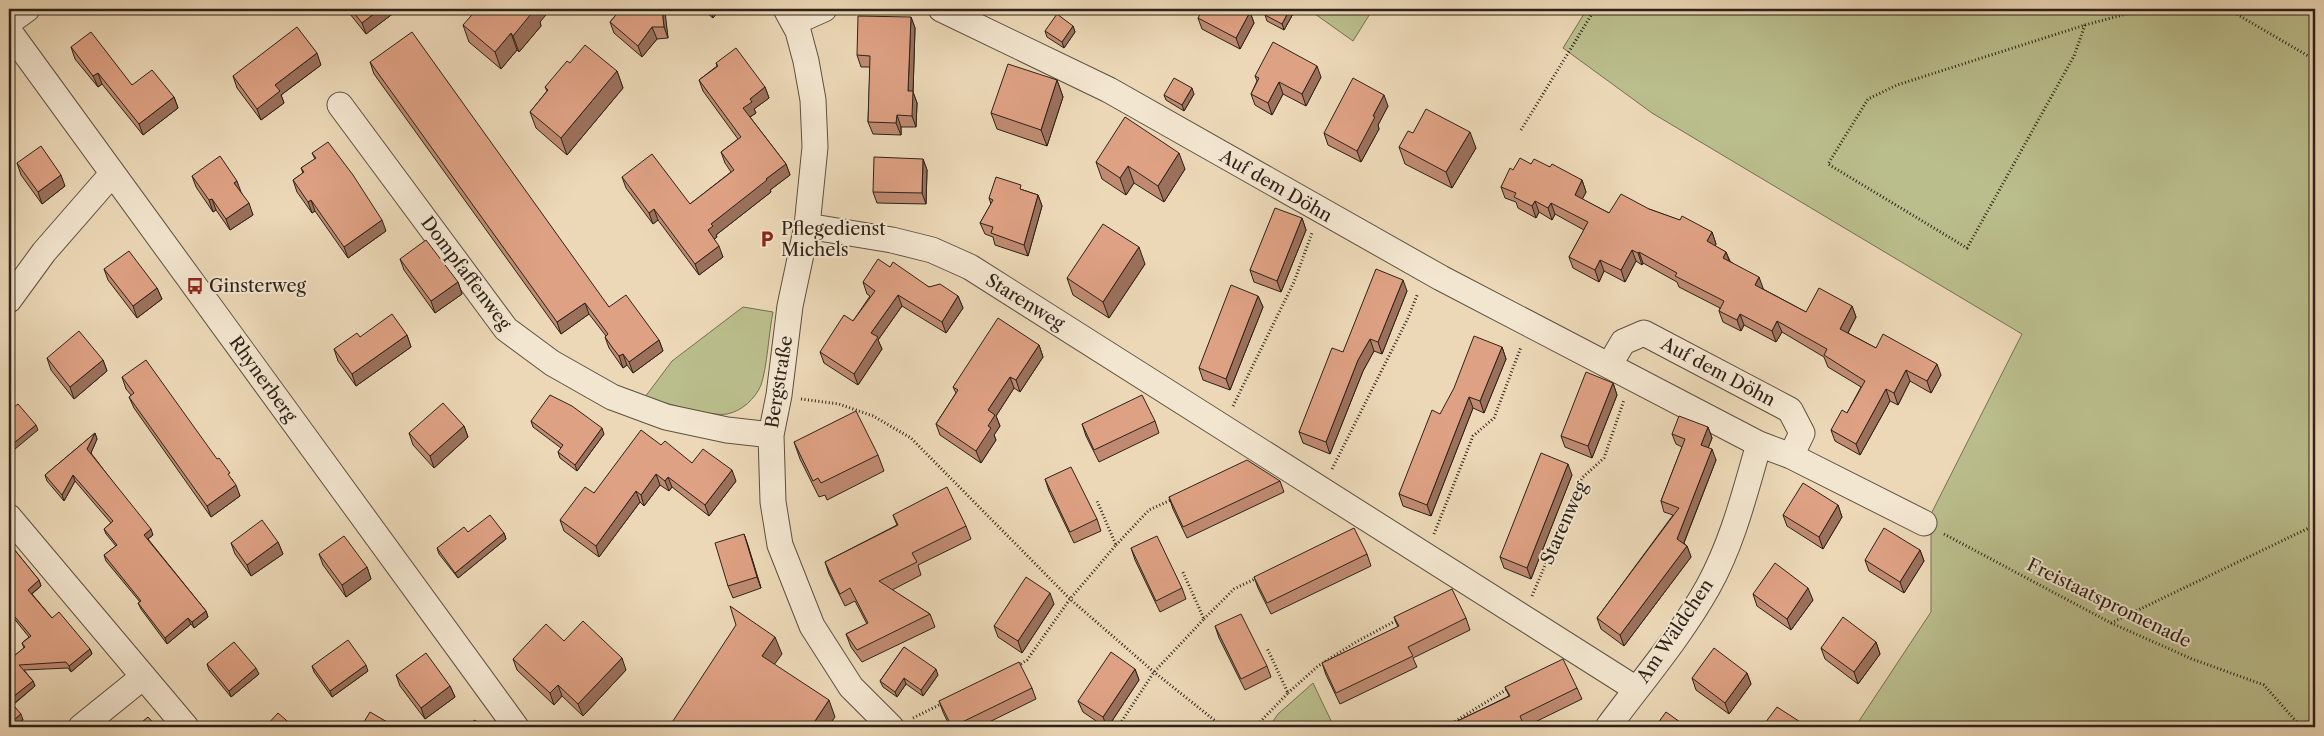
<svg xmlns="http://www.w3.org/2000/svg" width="2324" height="736" font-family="'Libre Caslon Text',serif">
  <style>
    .green { fill: #babe8c; stroke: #747052 }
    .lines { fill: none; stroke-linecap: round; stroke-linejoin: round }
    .minor-casing { stroke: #5d5040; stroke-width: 27 }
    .path { stroke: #2d2219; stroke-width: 3; stroke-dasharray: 1 2.5; stroke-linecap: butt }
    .minor { stroke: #f3e6d0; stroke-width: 25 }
    .wall { fill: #bf8a71; stroke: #2d2219 }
    .shaded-wall { fill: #9b715c; stroke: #2d2219 }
    .building { fill: #dea183; stroke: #2d2219 }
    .labels { text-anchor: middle; stroke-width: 4; stroke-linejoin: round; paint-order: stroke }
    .street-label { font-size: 18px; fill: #2d2219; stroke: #f3e6d0 }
    .poi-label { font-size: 18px; fill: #2d2219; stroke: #f3e6d0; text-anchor: start }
  </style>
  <rect width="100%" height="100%" fill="#ecd8b7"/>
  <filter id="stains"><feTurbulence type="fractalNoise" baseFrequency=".004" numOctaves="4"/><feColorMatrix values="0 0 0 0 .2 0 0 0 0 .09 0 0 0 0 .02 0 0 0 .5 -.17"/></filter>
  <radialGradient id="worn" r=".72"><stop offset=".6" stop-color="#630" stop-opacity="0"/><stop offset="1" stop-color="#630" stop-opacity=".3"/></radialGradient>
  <path class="green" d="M1308 9H1373L1353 41Z
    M1587 9H2315V727H1855L1931 612V514L2022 334 1652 113 1563 48Z
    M743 307 773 312C769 331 767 368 761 385 755 399 742 411 727 414 713 417 661 402 645 397L672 361Z
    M1313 683 1334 727H1269L1278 714Z"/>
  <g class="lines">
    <g class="minor-casing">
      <path id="minor" d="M786 9 798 31 806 61 813 100 815 147 807 226 790 306 779 395 771 435 773 502 780 545 812 626 851 687 891 727
        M941 9 1109 90 1441 278 1759 444 1791 456 1924 523
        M9 22 27 9
        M795 22 824 9
        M9 31 516 727
        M340 105 506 329 552 363 612 397 666 417 727 430 771 435
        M807 226 892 240 932 250 970 267 1636 689
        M9 300 44 252 112 174
        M1610 364 1623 342 1644 333 1790 410 1802 433 1791 456
        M9 517 186 727
        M81 727 143 677
        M1608 727C1642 681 1680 637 1708 587 1733 542 1745 492 1759 444"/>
    </g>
    <path class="path" d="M2228 9 2315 60
      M2085 25 2074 56 1967 248 1828 164 1868 99 1897 85 2085 25 2145 9
      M1521 130 1595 9
      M801 399 839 404 873 416 911 438 1070 599 1154 672 1223 727
      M1233 406 1294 282 1312 233
      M1332 469 1407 320 1418 293
      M1434 534 1473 436 1494 418 1521 347
      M1944 534 2111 623 2192 659 2264 685 2301 727
      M1116 545 1149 510 1173 499
      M1532 596 1582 478 1604 458 1624 400
      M1204 619 1234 589 1259 577
      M2111 623 2315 525
      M1018 666 1027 660 1070 599 1116 545 1097 501
      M1288 693 1318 666 1356 642 1399 619
      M913 718 943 703
      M1118 727 1154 672 1204 619 1182 570
      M1255 727 1288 693 1267 648
      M1446 727 1509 688"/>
    <use href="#minor" class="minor"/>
  </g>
  <path class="wall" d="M346 9H393L395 12 366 34Z
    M621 9H664L668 38 657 39 642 57 614 33 610 22Z
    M702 9H720L713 18Z
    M1250 12 1254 23 1240 49 1202 29 1198 18Z
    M1294 12 1284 30 1267 21 1265 15Z
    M911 17 915 28 913 92 917 103 916 127H901V135L873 134 868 122 870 67H861L857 55Z
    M540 22 541 26 519 52 517 50 501 69 469 42 463 25Z
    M1073 26 1075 32 1064 48 1047 37 1045 31Z
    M71 47 132 85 174 97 178 108 143 135 102 84 98 87 75 59Z
    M370 62 609 307 659 340 663 351 633 373 627 365 623 368 609 348 605 337 606 336 589 314 561 334 374 74Z
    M570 63 617 71 623 88 567 155 536 128 530 112 547 91 545 87Z
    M716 63 765 87 769 98 754 109 756 113 750 117 786 164 790 175 770 190 771 192 716 235 717 237 714 239 723 257 699 275 658 220 653 224 626 188 622 177 690 204 731 172 725 163 721 152 738 139 703 91 699 80 717 66Z
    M321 65 281 95 284 103 261 120 237 88 233 76Z
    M1255 76 1321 77 1306 106 1283 94 1272 115 1255 105 1251 94 1257 81Z
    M1057 80 1063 97 1047 146 997 129 991 113Z
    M1194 94 1184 111 1166 100 1164 95Z
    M1388 106 1378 125 1379 129 1361 162 1328 145 1324 133Z
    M1413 133 1476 148 1452 188 1405 164 1399 147Z
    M312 153 386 231 348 258 315 211 312 213 297 192 293 180 303 173 301 168 315 159Z
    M923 159 927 170 926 204 877 203 873 192Z
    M1096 162 1185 169 1164 202 1134 183 1126 195 1102 179Z
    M17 163 65 186 42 204 21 175Z
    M1531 164 1550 167 1582 180 1586 192 1582 199 1609 213 1649 209 1712 232 1716 244 1715 246 1726 252 1730 261 1763 288V289L1806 312 1852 306 1856 317 1848 333 1876 348 1941 375 1931 393 1910 381 1898 405 1890 401 1860 455 1835 441 1831 430 1847 413 1861 387 1828 367 1824 357 1782 332 1776 342 1744 325 1741 331 1723 322 1719 311 1720 308 1679 287 1677 282 1643 263 1642 265 1636 261 1625 282 1604 271 1599 282 1573 268 1569 257 1584 230 1555 214 1552 220 1539 212 1536 218 1518 208 1516 202 1505 198 1501 187 1513 170Z
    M192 176 241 192 253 215 230 230 216 210 213 212 196 187Z
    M1023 190 1038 195 1042 206 1028 256 995 245 993 237 985 234 980 223 991 204 989 198Z
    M1302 218 1306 230 1281 292 1254 282 1250 270Z
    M400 259 458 282 462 294 435 313 404 270Z
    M1145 264 1109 318 1073 295 1067 278Z
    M890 267 929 287 958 296 963 308 946 333 902 306 878 340 882 349 858 385 824 363 820 352 853 321 870 296 867 294 863 282Z
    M104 269 157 288 162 299 137 318 108 280Z
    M1407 291 1382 354 1374 351 1363 371 1330 454 1303 443 1299 432 1343 352Z
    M1258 296 1263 307 1230 390 1203 380 1199 368Z
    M407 335 411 347 356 386 338 361 334 349 360 337Z
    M1039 345 1043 357 1020 392 1014 388 996 416 1000 426 994 435 996 440 981 463 940 435 936 424 956 393 953 387Z
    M1502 347 1506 359 1484 413 1473 408 1431 516 1403 506 1399 494 1440 414Z
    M47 358 103 360 107 371 74 399 51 370Z
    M122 377 232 479 240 496 211 517 134 408 129 397 131 395 126 389Z
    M1613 383 1617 395 1592 458 1565 447 1561 436Z
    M531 421 604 434 577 471 560 458 558 452 561 448 533 427Z
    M1155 421 1159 433 1099 462 1086 436 1082 424Z
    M464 426 468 437 434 468 413 445 409 433Z
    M1708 427 1712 438 1708 448 1716 460 1684 543 1687 546 1691 557 1624 646 1601 629 1597 618 1673 515 1664 512 1661 501 1682 447 1676 444 1672 434Z
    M95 433 97 439 91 453 153 535 148 539 206 611 208 617 194 628 191 624 167 644 141 609 138 603 140 602 106 561 104 555 116 546 106 534 104 529 111 523 75 481 64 501 47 481 45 475Z
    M794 442 878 455 884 471 827 500 825 495 819 497 800 459Z
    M661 445 692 463 736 481 709 516 672 487 669 491 660 485 644 506 640 502 599 557 564 531 560 520 594 493Z
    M1572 475 1531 579 1504 568 1500 557Z
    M1045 479 1097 519 1101 531 1074 543 1049 491Z
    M1280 481 1284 492 1187 538 1173 509 1169 497Z
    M1838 505 1842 517 1823 549 1787 526 1783 515Z
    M893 515 966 526 971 539 918 565 921 575 892 590 930 614 935 627 862 662 851 647 846 634 867 624 855 601 845 606 829 574 825 562 897 525Z
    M468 532 504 533 506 539 458 578 439 554 437 548Z
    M744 534 761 588 733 598 728 586Z
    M278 542 283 554 251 576 235 554 231 543Z
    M9 543 39 580 41 586 32 594 52 618 90 649 92 654 71 672 68 668 24 670 33 681 35 686 13 705 23 720 14 727H9V660L24 648 22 643 29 637 12 616 10 611 12 608 9 604Z
    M1131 548 1182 588 1186 599 1160 612 1135 560Z
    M1920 550 1924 561 1904 593 1869 571 1865 560Z
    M319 554 367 567 371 579 346 597 323 565Z
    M1367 554 1371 566 1271 614 1258 588 1254 577Z
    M1753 594 1813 600 1791 630 1757 606Z
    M1054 604 1022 653 998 637 994 626Z
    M1394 617 1466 618 1470 630 1413 658 1417 667 1340 704 1326 675 1322 663 1398 627Z
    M1215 626 1267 666 1271 677 1245 690 1219 638Z
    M564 641 626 670 583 716 562 696 554 705 517 670 513 659Z
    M1876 642 1880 654 1858 684 1825 659 1821 648Z
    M904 647 938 675 923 696 906 684 897 697 883 687 880 681Z
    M207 664 259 674 231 697 209 670Z
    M312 666 368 671 332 697 314 672Z
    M1135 669 1139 680 1108 727H1105L1083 712 1078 701Z
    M1747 673 1751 684 1729 714 1696 690 1692 678Z
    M396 675 450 686 455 697 425 719 400 686Z
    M1505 687 1577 688 1582 699 1525 727H1445L1509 696Z
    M1032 688 1036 699 979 727H950L943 712 939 701Z"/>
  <path class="shaded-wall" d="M380 9H393L395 12 366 34 362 23Z
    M533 9H551L540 22 541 26 519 52 513 36Z
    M662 9H664L665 11 668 38 664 27Z
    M710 9H720L713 18Z
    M1290 9H1293L1294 12 1284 30 1282 24Z
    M1250 12 1254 23 1240 49 1236 38Z
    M911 17 915 28 913 92 917 103 916 127 912 116 908 91Z
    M1073 26 1075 32 1064 48 1062 42Z
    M652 27 657 39 642 57 638 46Z
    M511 33 517 50 501 69 495 52Z
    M317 53 321 65 281 95 284 103 261 120 257 109 275 85Z
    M1317 66 1321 77 1306 106 1302 94Z
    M617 71 623 88 567 155 561 138Z
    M98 73 102 84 98 87 93 76Z
    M1057 80 1063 97 1047 146 1041 130Z
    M1279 82 1283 94 1272 115 1268 103Z
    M765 87 769 98 754 109 756 113 747 119 743 108 750 99Z
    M1192 88 1194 94 1184 111 1182 105Z
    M1384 95 1388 106 1378 125 1379 129 1361 162 1357 151 1373 116Z
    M174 97 178 108 143 135 139 124Z
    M897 115 901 127V135L896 123Z
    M1470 132 1476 148 1452 188 1446 172Z
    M1179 153 1185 169 1164 202 1158 186Z
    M923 159 927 170 926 204 922 193Z
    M786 164 790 175 770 190 771 192 716 235 717 237 712 241 708 230 711 224 766 179Z
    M1128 166 1134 183 1126 195 1120 178Z
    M61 175 65 186 42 204 38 192Z
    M1582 180 1586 192 1579 206 1575 195Z
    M237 181 241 192 238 194 234 183Z
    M1038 195 1042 206 1028 256 1024 245Z
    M212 199 216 210 213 212 209 200Z
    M311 200 315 211 312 213 308 202Z
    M1535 201 1539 212 1536 218 1532 206Z
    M249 203 253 215 230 230 226 219Z
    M1551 203 1555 214 1552 220 1548 208Z
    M654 209 658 220 653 224 649 213Z
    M1302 218 1306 230 1281 292 1277 281Z
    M382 220 386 231 348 258 344 247Z
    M1712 232 1716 244 1711 253 1707 241Z
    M719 246 723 257 699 275 695 264Z
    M1139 247 1145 264 1109 318 1103 302Z
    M1632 250 1636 261 1625 282 1621 270Z
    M1639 252 1643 263 1642 265 1638 253Z
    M1726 252 1730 263 1723 258Z
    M1600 260 1604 271 1599 282 1595 270Z
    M1759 277 1763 288 1759 296 1755 285Z
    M1403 280 1407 291 1382 354 1378 342Z
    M458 282 462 294 435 313 431 301Z
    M157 288 162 299 137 318 133 306Z
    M898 295 902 306 878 340 882 349 858 385 854 374 871 333Z
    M958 296 963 308 946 333 942 322Z
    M1258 296 1263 307 1230 390 1226 379Z
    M585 303 589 314 561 334 557 322Z
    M1852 306 1856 317 1844 340 1840 329Z
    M1740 314 1744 325 1741 331 1737 320Z
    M1777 321 1782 332 1776 342 1772 331Z
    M407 335 411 347 356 386 352 374Z
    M1370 339 1374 351 1363 371 1330 454 1326 442 1358 360Z
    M659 340 663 351 633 373 629 362Z
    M1039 345 1043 357 1020 392 1016 380Z
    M1502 347 1506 359 1484 413 1480 401Z
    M623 354 627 365 623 368 619 356Z
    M103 360 107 371 74 399 70 387Z
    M1937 364 1941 375 1931 393 1927 381Z
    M1906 370 1910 381 1898 405 1894 393Z
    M1010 377 1014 388 996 416 1000 426 994 435 996 440 981 463 976 451 988 426V410Z
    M1613 383 1617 395 1592 458 1588 446Z
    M1886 389 1890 401 1860 455 1856 444Z
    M1469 397 1473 408 1431 516 1427 505Z
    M36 425 38 430 9 454V447Z
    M464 426 468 437 434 468 430 456Z
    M1708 427 1712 438 1705 456 1701 445Z
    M602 428 604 434 577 471 575 465Z
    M95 433 97 439 90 455 87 449Z
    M1712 449 1716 460 1681 550 1677 539Z
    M1568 464 1572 475 1531 579 1527 568Z
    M732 470 736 481 709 516 705 505Z
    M656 474 660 485 644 506 641 495Z
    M73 475 75 481 64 501 62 495Z
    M668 477 672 487 669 491 665 481Z
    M236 485 240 496 211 517 207 506Z
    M636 491 640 502 599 557 596 546Z
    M1838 505 1842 517 1823 549 1819 537Z
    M151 529 153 535 146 540 144 535Z
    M504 533 506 539 458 578 455 573Z
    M744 534 748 545 761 588 757 577Z
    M278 542 283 554 251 576 247 565Z
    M1687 546 1691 557 1624 646 1620 635Z
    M1920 550 1924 561 1904 593 1900 582Z
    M367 567 371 579 346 597 342 585Z
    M39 580 41 586 30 595 28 590Z
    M1808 588 1813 600 1791 630 1787 619Z
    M1050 593 1054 604 1022 653 1018 641Z
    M206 611 208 617 194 628 192 622Z
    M188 618 191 624 167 644 165 638Z
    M775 637 782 654 768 673 762 656Z
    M1876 642 1880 654 1858 684 1854 672Z
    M90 649 92 654 71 672 69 666Z
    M622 658 626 670 583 716 578 704Z
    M366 665 368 671 332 697 330 691Z
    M256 668 259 674 231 697 229 691Z
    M936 669 938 675 923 696 921 690Z
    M1135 669 1139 680 1108 727H1107L1103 717Z
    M1747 673 1751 684 1729 714 1725 703Z
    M904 678 906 684 897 697 895 692Z
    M33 681 35 686 11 706 9 700Z
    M558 685 562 696 554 705 550 693Z
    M450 686 455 697 425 719 421 708Z
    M829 700 835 717 828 727H811Z
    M21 714 23 720 14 727H9V724Z"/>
  <path class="building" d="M351 9H380L362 23Z
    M477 9H535L513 36 511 33 495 52 463 25Z
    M621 9H662L664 27H652L638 46 610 22Z
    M1203 9H1244L1250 12 1236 38 1198 18Z
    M1268 9H1290L1282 24 1265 15Z
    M1057 14 1073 26 1062 42 1045 31Z
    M858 16 911 17 908 91H913L912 116 897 115 896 123 868 122 870 56 857 55Z
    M297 27 317 53 275 85 280 91 257 109 233 76Z
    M91 32 132 85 152 70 174 97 139 124 98 73 93 76 71 47Z
    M412 32 609 307 626 295 659 340 629 362 623 354 619 356 612 347 605 337 608 334 585 303 557 322 370 62Z
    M1273 42 1317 66 1302 94 1279 82 1268 103 1251 94 1259 78 1255 76Z
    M585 45 617 71 561 138 530 112 548 90 545 87 567 61 570 63Z
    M736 48 765 87 750 99 752 102 743 108 786 164 766 179 767 180 711 224 713 226 708 230 719 246 695 264 654 209 649 213 622 177 652 154 690 204 734 170 721 152 741 137 699 80 718 66 716 63Z
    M1008 64 1057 80 1041 130 991 113Z
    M1174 78 1192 88 1182 105 1164 95Z
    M1353 78 1384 95 1373 116 1375 117 1357 151 1324 133Z
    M1426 109 1470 132 1446 172 1399 147 1408 131 1413 133Z
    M1125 117 1179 153 1158 186 1128 166 1120 178 1096 162Z
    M328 142 353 175 382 220 344 247 311 200 308 202 293 180 304 172 301 168 316 158 312 153Z
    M41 146 61 175 38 192 17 163Z
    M220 156 237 181 234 183 249 203 226 219 212 199 209 200 192 176Z
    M874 157 923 159 922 193 873 192Z
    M1520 158 1531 164 1534 159 1550 167 1552 164 1582 180 1575 195 1609 213 1621 194 1649 209 1680 220 1682 216 1712 232 1707 241 1726 252 1723 258 1759 277 1755 285 1806 312 1819 288 1852 306 1840 329 1876 348 1883 334 1937 364 1927 381 1906 370 1894 393 1886 389 1856 444 1831 430 1842 410 1847 413 1865 381 1824 355 1827 349 1777 321 1772 331 1740 314 1737 320 1719 311 1724 301 1675 276 1677 273 1639 252 1638 253 1632 250 1621 270 1600 260 1595 270 1569 257 1588 222 1551 203 1548 208 1535 201 1532 206 1514 197 1516 193 1501 187 1510 168 1513 170Z
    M996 177 1021 185 1020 189 1038 195 1024 245 991 233 993 227 980 223 993 200 989 198Z
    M1275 208 1302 218 1277 281 1250 270Z
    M1103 224 1139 247 1103 302 1067 278Z
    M426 240 458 282 431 301 400 259Z
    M129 251 157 288 133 306 104 269Z
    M878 259 890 267 893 262 929 287 940 284 958 296 942 322 898 295 871 333 878 337 854 374 820 352 844 315 853 321 875 291 863 282Z
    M1376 269 1403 280 1378 342 1370 339 1358 360 1326 442 1299 432 1332 348 1343 352Z
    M1231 285 1258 296 1226 379 1199 368Z
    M392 314 407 335 352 374 334 349 357 333 360 337Z
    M998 318 1039 345 1016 380 1010 377 988 410 995 415 988 426 991 428 976 451 936 424 958 390 953 387Z
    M79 331 103 360 70 387 47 358Z
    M1474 336 1502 347 1480 401 1469 397 1427 505 1399 494 1432 410 1440 414 1454 388Z
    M146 360 217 459 219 458 230 473 228 474 236 485 207 506 129 397 134 393 122 377Z
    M1586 372 1613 383 1588 446 1561 436Z
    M550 395 572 406 602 428 575 465 558 452 563 445 531 421Z
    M1142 395 1155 421 1094 450 1082 424Z
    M9 400 14 407 18 404 36 425 9 447Z
    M443 403 464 426 430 456 409 433Z
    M856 411 878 455 821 483 818 478 813 481 794 442Z
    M1679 416 1708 427 1701 445 1712 449 1677 539 1687 546 1620 635 1597 618 1679 508 1661 501 1685 439 1672 434Z
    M641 430 661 445 665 441 692 463 703 449 732 470 705 505 668 477 665 481 656 474 641 495 636 491 596 546 560 520 585 487 594 493Z
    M95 433 87 449 151 529 144 535 206 611 192 622 188 618 165 638 138 603 141 601 104 555 117 545 104 529 113 521 73 475 62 495 45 475Z
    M1541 453 1568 464 1527 568 1500 557Z
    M1247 460 1280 481 1183 527 1169 497Z
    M1071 467 1097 519 1070 532 1045 479Z
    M1803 483 1838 505 1819 537 1783 515Z
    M947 487 966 526 912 553 917 562 879 581 930 614 857 650 846 634 868 623 850 588 840 594 825 562 898 525 893 515Z
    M490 515 504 533 455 573 437 548 464 527 468 532Z
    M262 520 278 542 247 565 231 543Z
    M1354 528 1367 554 1267 603 1254 577Z
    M1884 528 1920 550 1900 582 1865 560Z
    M744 534 757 577 728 586 715 543Z
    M344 536 367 567 342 585 319 554Z
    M1157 536 1182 588 1156 601 1131 548Z
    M9 543 39 580 28 590 52 618 59 612 90 649 69 666 66 662 19 665 33 681 9 700 21 714 9 724V660L25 647 22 643 31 636 10 611 14 607 9 601Z
    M1775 563 1808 588 1787 619 1753 594Z
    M1026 577 1050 593 1018 641 994 626Z
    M1452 589 1466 618 1408 647 1413 656 1336 693 1322 663 1399 626 1394 617Z
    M730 606 775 637 762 656 829 700 811 727H669L736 625Z
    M1241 614 1267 666 1241 679 1215 626Z
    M1843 617 1876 642 1854 672 1821 648Z
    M583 621 622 658 578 704 558 685 550 693 513 659 546 624 564 641Z
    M348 640 366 665 330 691 312 666Z
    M234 642 256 668 229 691 207 664Z
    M904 647 936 669 921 690 904 678 895 692 880 681Z
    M1714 648 1747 673 1725 703 1692 678Z
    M1111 652 1135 669 1103 717 1078 701Z
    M426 653 450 686 421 708 396 675Z
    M1563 659 1577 688 1520 716 1524 726 1520 727H1445L1510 696 1505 687Z
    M1019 662 1032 688 952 727 939 701Z
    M1777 707 1805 725 1804 727H1762Z
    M370 712 394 726 393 727H361Z
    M1666 712 1687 727H1655Z
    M278 713 294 727H265Z
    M148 717 157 727H136Z
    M475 720 480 727H465Z"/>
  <defs>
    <g id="parking-bare" transform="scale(1.35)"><path d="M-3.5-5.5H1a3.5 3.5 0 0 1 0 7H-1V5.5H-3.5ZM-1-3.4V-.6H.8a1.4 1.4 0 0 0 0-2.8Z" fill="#8f2418" stroke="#f3e6d0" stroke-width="2.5" paint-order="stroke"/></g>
    <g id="bus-bare" transform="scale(1.35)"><path d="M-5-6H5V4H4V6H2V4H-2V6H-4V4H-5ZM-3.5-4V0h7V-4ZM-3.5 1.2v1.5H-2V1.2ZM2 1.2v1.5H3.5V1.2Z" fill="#8f2418" stroke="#f3e6d0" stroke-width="2.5" paint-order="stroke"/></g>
  </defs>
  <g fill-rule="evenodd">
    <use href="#parking-bare" x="767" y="239"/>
    <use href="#bus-bare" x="195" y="286"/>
  </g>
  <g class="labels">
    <g class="street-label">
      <text transform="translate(1276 186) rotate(30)" y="6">Auf dem Döhn</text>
      <text transform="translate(466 273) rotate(53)" y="6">Dompfaffenweg</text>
      <text transform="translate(1025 302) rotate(32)" y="6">Starenweg</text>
      <text transform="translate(1718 372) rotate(28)" y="6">Auf dem Döhn</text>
      <text transform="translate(263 379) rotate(54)" y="6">Rhynerberg</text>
      <text transform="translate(779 382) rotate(-81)" y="6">Bergstraße</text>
      <text transform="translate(1564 523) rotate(-66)" y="6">Starenweg</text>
      <text transform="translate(2109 603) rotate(26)" y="6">Freistaatspromenade</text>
      <text transform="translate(1675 631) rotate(-56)" y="6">Am Wäldchen</text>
    </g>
    <g class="poi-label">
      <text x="781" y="235">Pflegedienst<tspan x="781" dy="21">Michels</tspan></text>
      <text x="209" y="292">Ginsterweg</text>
    </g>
  </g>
  <rect width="2324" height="736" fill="none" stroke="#ecd8b7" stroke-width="30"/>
  <rect x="10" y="10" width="2304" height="716" fill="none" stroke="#2d2219" stroke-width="2.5"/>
  <rect x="15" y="15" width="2294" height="706" fill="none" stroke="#2d2219"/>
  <rect width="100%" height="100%" filter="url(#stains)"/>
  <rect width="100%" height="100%" fill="url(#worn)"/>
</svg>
